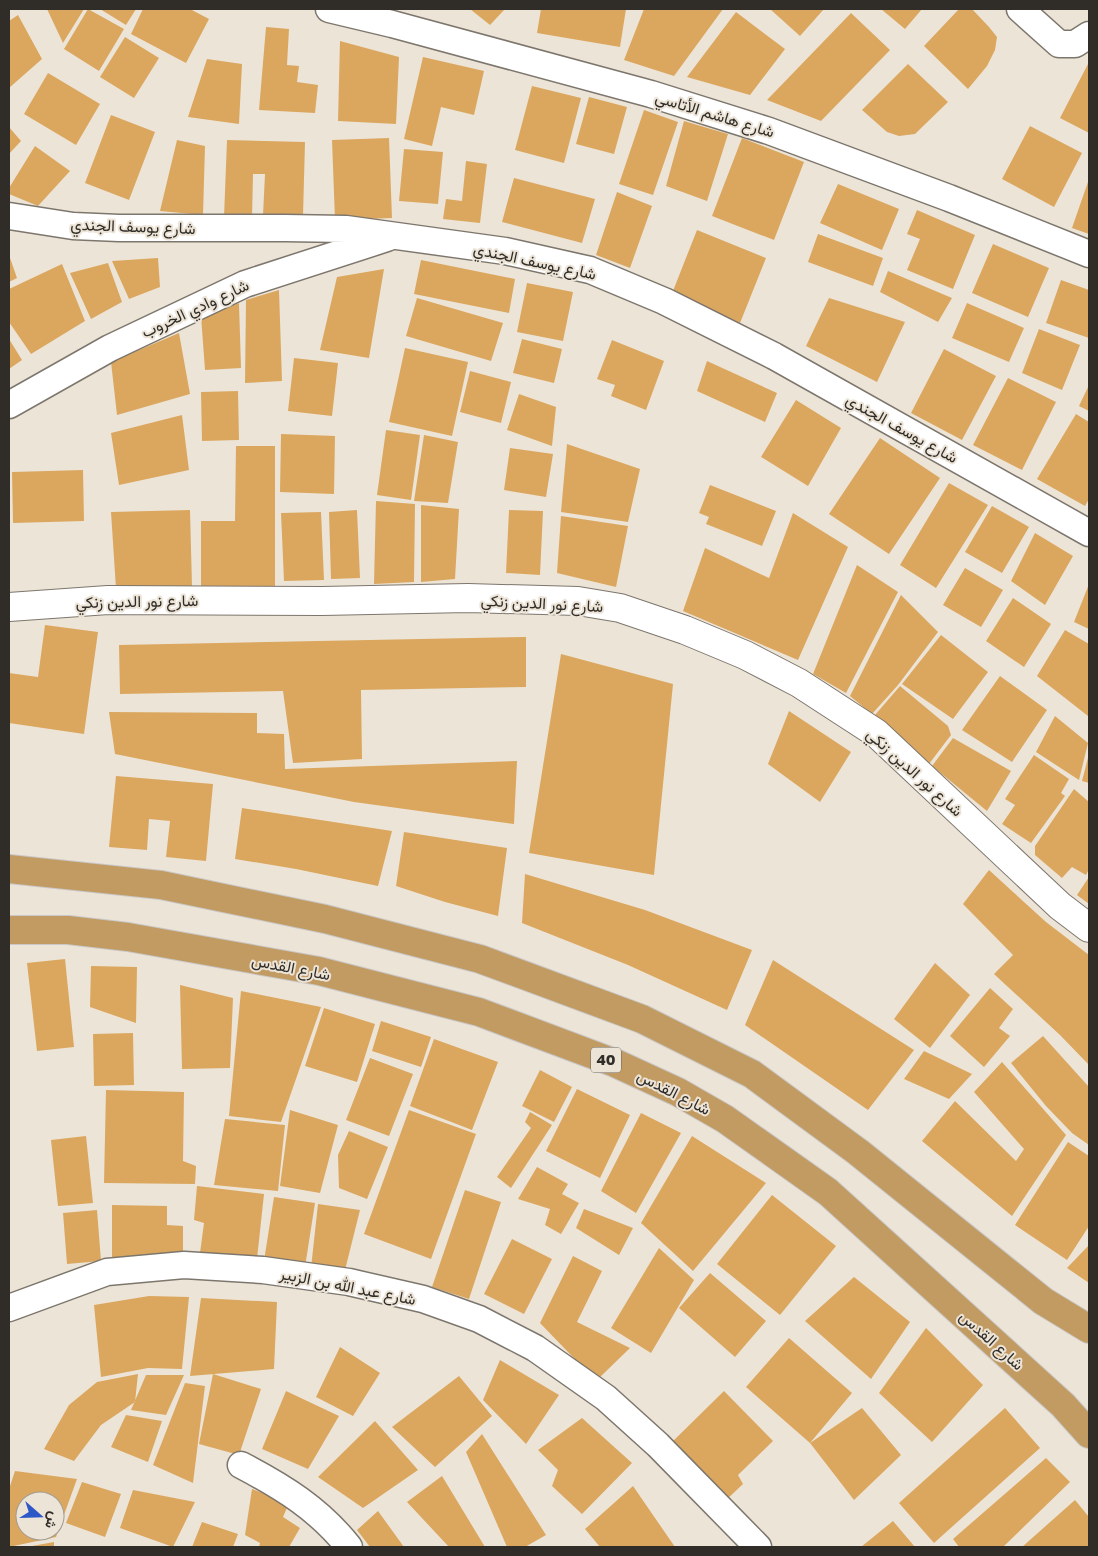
<svg xmlns="http://www.w3.org/2000/svg" width="1098" height="1556" font-family="'Golos Text',Vazirmatn,sans-serif">
  <style>
    .building { fill: #dba75e; fill-rule: evenodd }
    .lines { fill: none; stroke-linecap: round; stroke-linejoin: round }
    .minor-casing { stroke: #7d766c; stroke-width: 29 }
    .tertiary-casing { stroke: #7d766c; stroke-width: 30 }
    .trunk-casing { stroke: #c9c8c7; stroke-width: 30 }
    .minor { stroke: #fff; stroke-width: 26 }
    .tertiary { stroke: #fff; stroke-width: 28 }
    .trunk { stroke: #c29b63; stroke-width: 28 }
    .labels { text-anchor: middle; stroke-width: 4; stroke-linejoin: round; paint-order: stroke }
    .shield { fill: #ede4d8; stroke: #69645d; stroke-width: 1 }
    .shield-label { font-size: 15px; font-weight: bold; fill: #302d28 }
    .street-label { font-size: 16px; fill: #302d28; stroke: #ede4d8 }
  </style>
  <rect width="100%" height="100%" fill="#ede4d8"/>
  <path class="building" d="M47 9H84L63 43Z
    M88 9 124 29 99 71 64 49Z
    M100 9H136L126 25Z
    M143 9H190L209 19 186 63 131 34Z
    M470 9H505L490 25Z
    M541 9H626L620 47 537 33Z
    M644 9H723L674 76 624 60Z
    M770 9H824L800 36Z
    M881 9H922L905 29Z
    M959 9H972L989 27 997 37 995 50 987 66 968 89 924 46Z
    M736 12 785 49 750 95 687 77Z
    M851 13 890 50 821 121 767 100Z
    M18 15 42 59 9 88V21Z
    M266 27 289 29 287 65 299 66 297 82 318 85 315 113 259 110Z
    M125 37 159 58 134 98 100 77Z
    M340 41 399 57 396 124 338 121Z
    M423 57 484 71 474 115 441 107 432 146 404 139Z
    M207 59 242 64 239 124 188 117Z
    M1089 62V133L1060 118Z
    M908 64 948 102 915 134 899 136 887 132 862 110Z
    M48 73 100 104 76 145 24 114Z
    M532 86 581 98 564 163 515 150Z
    M589 97 627 107 614 154 576 144Z
    M644 110 678 122 653 195 619 184Z
    M111 115 155 132 129 200 85 183Z
    M684 121 728 134 707 201 666 186Z
    M1030 126 1082 153 1054 207 1002 179Z
    M9 127 21 141 9 154Z
    M389 138 392 218 335 220 332 140Z
    M742 138 804 162 774 240 712 216Z
    M177 140 205 146 203 215 160 211Z
    M227 140 305 142 303 216 263 215 265 174H253L252 218 224 217Z
    M35 146 70 171 38 206 9 194V188Z
    M404 149 443 152 438 204 399 201Z
    M466 161 487 164 480 223 443 219 446 199 462 201Z
    M514 178 595 199 582 243 502 222Z
    M1089 179V234L1072 228Z
    M838 184 899 209 882 250 820 223Z
    M617 192 652 206 630 268 596 255Z
    M917 210 975 235 953 289 907 270 920 239 907 234Z
    M697 230 766 258 740 323 671 296Z
    M818 234 883 258 873 286 808 262Z
    M993 244 1049 268 1028 317 972 293Z
    M9 255 17 278 9 282Z
    M158 258 160 287 129 299 112 261Z
    M421 260 515 279 509 313 414 294Z
    M108 263 122 302 91 319 70 273Z
    M62 264 85 321 31 354 9 322V289Z
    M384 269 369 358 320 350 337 277Z
    M888 271 952 298 938 322 880 292Z
    M1061 280 1089 290V338L1046 323Z
    M527 283 573 292 563 341 517 332Z
    M279 290 282 381 245 383 246 300Z
    M417 298 503 323 491 361 406 336Z
    M829 298 905 322 877 382 806 346Z
    M239 303 241 368 205 370 201 316Z
    M967 303 1024 328 1009 362 952 338Z
    M1039 329 1080 345 1062 390 1022 373Z
    M179 333 190 394 117 415 111 362Z
    M9 339 22 360 9 369Z
    M522 339 562 349 554 383 513 373Z
    M612 340 664 361 646 410 611 396 615 385 597 379Z
    M405 348 468 362 452 436 389 422Z
    M944 349 996 376 962 440 911 413Z
    M294 358 338 363 332 416 288 411Z
    M707 361 777 393 765 422 697 391Z
    M470 371 511 382 501 423 460 412Z
    M1008 378 1056 402 1022 470 973 445Z
    M1089 385V411L1079 406Z
    M238 391 239 440 202 441 201 392Z
    M519 394 556 407 552 446 507 430Z
    M796 400 841 428 808 486 761 457Z
    M1076 414 1089 422V499L1085 506 1037 479Z
    M182 415 189 470 119 485 111 433Z
    M386 430 420 435 411 500 377 495Z
    M281 434 335 436 334 494 280 492Z
    M424 435 458 442 448 503 414 501Z
    M880 438 940 478 889 554 829 514Z
    M567 444 640 469 628 522 561 512Z
    M236 446H275V587H201V521H235Z
    M510 448 553 454 546 497 504 490Z
    M83 470 84 521 13 523 12 472Z
    M949 483 988 505 936 588 900 565Z
    M710 485 776 511 762 546 706 524 709 517 699 513Z
    M376 501 415 504 414 582 374 584Z
    M421 505 459 509 455 579 421 582Z
    M992 506 1029 527 1002 573 965 552Z
    M190 510 192 586 116 589 111 512Z
    M357 510 360 578 331 579 329 512Z
    M509 510 543 511 540 575 506 573Z
    M321 512 324 580 284 581 281 513Z
    M793 513 848 547 798 660 683 611 705 548 769 578Z
    M561 516 628 526 616 587 557 573Z
    M1035 533 1073 556 1045 605 1011 581Z
    M857 565 898 592 846 693 813 674Z
    M965 568 1003 590 981 627 943 605Z
    M1089 584V629L1074 622Z
    M901 595 938 632 898 685 872 714 850 696Z
    M1013 598 1051 624 1024 667 986 641Z
    M45 625 98 632 84 734 9 723V673L38 677Z
    M1065 630 1089 644V713L1088 716 1037 676Z
    M941 635 988 672 953 719 902 684Z
    M526 637V687L361 690 362 759 293 763 283 691 120 694 119 645Z
    M561 654 673 684 654 875 529 853Z
    M1000 676 1047 710 1012 762 962 730Z
    M900 686 948 726 951 735 929 764 875 715Z
    M789 711 851 752 820 802 768 764Z
    M109 712 257 713V733L284 734 285 769 517 761 514 824 354 802 115 754Z
    M1055 716 1088 743 1079 780 1036 752Z
    M953 738 1011 771 987 811 932 766Z
    M1089 754V783L1082 781Z
    M1034 755 1069 779 1061 793 1065 796 1031 843 1002 824 1015 805 1005 799Z
    M116 776 213 784 206 861 166 857 170 821 149 819 147 850 109 847Z
    M1074 789 1089 802V869L1086 875 1072 867 1062 878 1035 855V846Z
    M242 808 392 831 378 886 296 869 235 859Z
    M404 832 507 848 498 916 445 902 396 886Z
    M989 870 1046 922 1089 955V1065L1060 1035 994 974 1013 955 963 904Z
    M525 874 645 910 752 950 727 1010 628 965 522 923Z
    M1089 877V904L1077 895Z
    M65 959 74 1047 37 1051 27 963Z
    M773 960 914 1050 868 1110 745 1025Z
    M935 963 970 995 930 1048 894 1019Z
    M91 966 137 967 136 1023 90 1007Z
    M180 985 233 998 230 1068 182 1069Z
    M990 988 1013 1009 999 1028 1010 1036 984 1067 950 1036Z
    M241 991 321 1007 281 1122 229 1116Z
    M324 1008 375 1024 357 1082 305 1066Z
    M381 1021 431 1037 421 1067 372 1051Z
    M133 1033 134 1085 94 1086 93 1034Z
    M1043 1036 1089 1087V1145L1072 1133 1046 1106 1011 1063Z
    M434 1039 498 1062 472 1130 410 1106Z
    M924 1051 972 1074 949 1099 904 1079Z
    M370 1058 413 1074 389 1136 346 1120Z
    M1002 1062 1066 1135 1012 1216 922 1141 955 1101 1016 1161 1024 1149 974 1092Z
    M540 1070 572 1087 554 1122 522 1106Z
    M577 1089 630 1115 600 1178 546 1151Z
    M106 1090 184 1092 183 1161 196 1166 195 1184 104 1183Z
    M290 1110 338 1125 320 1193 280 1186Z
    M409 1110 476 1134 431 1259 364 1234Z
    M530 1112 552 1125 511 1188 497 1177 531 1128 525 1122Z
    M641 1113 681 1133 636 1213 601 1191Z
    M225 1119 285 1125 278 1191 214 1185Z
    M349 1131 388 1147 367 1199 339 1188 338 1155Z
    M86 1136 93 1203 58 1206 51 1140Z
    M692 1136 766 1183 693 1271 641 1223Z
    M1068 1142 1089 1156V1226L1067 1260 1015 1225Z
    M537 1167 568 1184 562 1194 579 1203 561 1234 545 1225 550 1209 518 1199Z
    M197 1186 264 1194 257 1259 200 1253 204 1223 194 1220Z
    M465 1190 501 1202 469 1299 432 1287Z
    M772 1195 836 1246 780 1315 717 1264Z
    M274 1197 315 1203 305 1267 264 1261Z
    M318 1204 360 1210 344 1274 311 1268Z
    M112 1205 167 1206V1225L183 1226V1258L112 1257Z
    M584 1209 633 1228 619 1255 576 1228Z
    M97 1210 101 1261 67 1264 63 1213Z
    M512 1239 552 1259 524 1314 484 1294Z
    M1089 1245V1283L1067 1268Z
    M659 1248 694 1280 651 1353 611 1328Z
    M573 1256 602 1271 577 1322 630 1348 596 1381 540 1323Z
    M710 1273 766 1321 735 1357 679 1308Z
    M854 1277 910 1322 871 1379 805 1321Z
    M149 1296 189 1297 182 1369 148 1368 101 1377 94 1305Z
    M201 1298 277 1302 274 1369 190 1376Z
    M926 1328 983 1385 932 1442 879 1393Z
    M789 1338 852 1393 810 1443 746 1387Z
    M340 1347 380 1373 353 1416 316 1397Z
    M500 1360 559 1395 526 1444 483 1400Z
    M138 1374 135 1402 101 1425 74 1461 44 1449 69 1405 97 1382Z
    M213 1374 261 1389 239 1455 199 1444Z
    M146 1375H184L166 1415 131 1410Z
    M459 1376 492 1416 435 1467 392 1427Z
    M185 1383 205 1386 193 1483 153 1465Z
    M286 1391 339 1416 308 1469 262 1449Z
    M724 1391 773 1441 738 1475 743 1484 724 1502 669 1445Z
    M862 1408 901 1455 854 1500 810 1443Z
    M1005 1408 1040 1448 934 1543 899 1503Z
    M126 1415 162 1421 148 1462 111 1447Z
    M582 1418 632 1463 582 1514 552 1486 558 1470 538 1450Z
    M375 1421 418 1470 363 1508 318 1477Z
    M482 1434 546 1535 525 1547H507L466 1452Z
    M1046 1458 1070 1482 1003 1547H959L953 1539Z
    M15 1471 77 1479 56 1537 9 1547V1489ZM25 1501H55V1531H25Z
    M442 1476 485 1547H449L407 1502Z
    M82 1482 121 1494 105 1537 66 1523Z
    M633 1486 675 1547H600L585 1529Z
    M252 1489 289 1503 283 1517 300 1528 289 1547H259L260 1543 245 1535Z
    M133 1490 195 1502 173 1547 120 1528Z
    M1075 1500 1089 1517V1547H1022Z
    M378 1511 404 1547H370L357 1530Z
    M893 1521 915 1547H861Z
    M202 1522 238 1534 233 1547H192Z
    M54 1542V1547H32V1546Z"/>
  <g class="lines">
    <g class="minor-casing">
      <path id="minor" d="M329 9 392 24 651 94 769 131 949 198 1089 254
        M1020 9 1059 44H1075L1089 35
        M9 216 73 226 119 228H285L346 229 505 251 590 270 664 301 774 356 1089 533
        M9 405 110 348 245 284 387 238
        M9 1308 107 1272 184 1265 263 1270 349 1282 423 1299 479 1319 535 1348 606 1398 658 1445 758 1547
        M241 1465C283 1487 319 1509 349 1547"/>
    </g>
    <g class="tertiary-casing">
      <path id="tertiary" d="M9 607 108 600 322 601 468 598 578 601 620 608 685 630 745 655 799 683 876 733 1060 906 1089 928"/>
    </g>
    <g class="trunk-casing">
      <path id="trunk" d="M9 869 161 885 325 919 480 959 642 1019 752 1074 858 1152 1043 1301 1089 1329
        M9 930H68L128 937 319 971 479 1012 615 1063 678 1092 725 1119 828 1192 1063 1405 1089 1434"/>
    </g>
    <use href="#minor" class="minor"/>
    <use href="#tertiary" class="tertiary"/>
    <use href="#trunk" class="trunk"/>
  </g>
  <g class="labels">
    <rect class="shield" x="591" y="1047.5" width="30" height="25" rx="4"/>
    <g class="shield-label">
      <text x="606" y="1065">40</text>
    </g>
    <g class="street-label">
      <text transform="translate(715 114) rotate(17)" y="6">شارع هاشم الأتاسي</text>
      <text transform="translate(133 226) rotate(2)" y="6">شارع يوسف الجندي</text>
      <text transform="translate(535 261) rotate(12)" y="6">شارع يوسف الجندي</text>
      <text transform="translate(195 308) rotate(-25)" y="6">شارع وادي الخروب</text>
      <text transform="translate(902 428) rotate(29)" y="6">شارع يوسف الجندي</text>
      <text transform="translate(137 601) rotate(-1)" y="6">شارع نور الدين زنكي</text>
      <text transform="translate(542 603) rotate(3)" y="6">شارع نور الدين زنكي</text>
      <text transform="translate(915 772) rotate(42)" y="6">شارع نور الدين زنكي</text>
      <text transform="translate(291 967) rotate(11)" y="6">شارع القدس</text>
      <text transform="translate(674 1092) rotate(27)" y="6">شارع القدس</text>
      <text transform="translate(348 1286) rotate(11)" y="6">شارع عبد الله بن الزبير</text>
      <text transform="translate(992 1340) rotate(42)" y="6">شارع القدس</text>
    </g>
  </g>
  <rect width="1098" height="1556" fill="none" stroke="#302d28" stroke-width="20"/>
  <g transform="translate(40 1516) rotate(110)"><circle r="24" fill="#ede4d8" stroke="#a19b92"/>
  <path d="M0-4L9 19L0 12L-9 19Z" fill="#2d58c8"/>
  <text y="-8" font-size="14" font-weight="bold" text-anchor="middle" fill="#302d28">ش</text>
  </g>
</svg>
